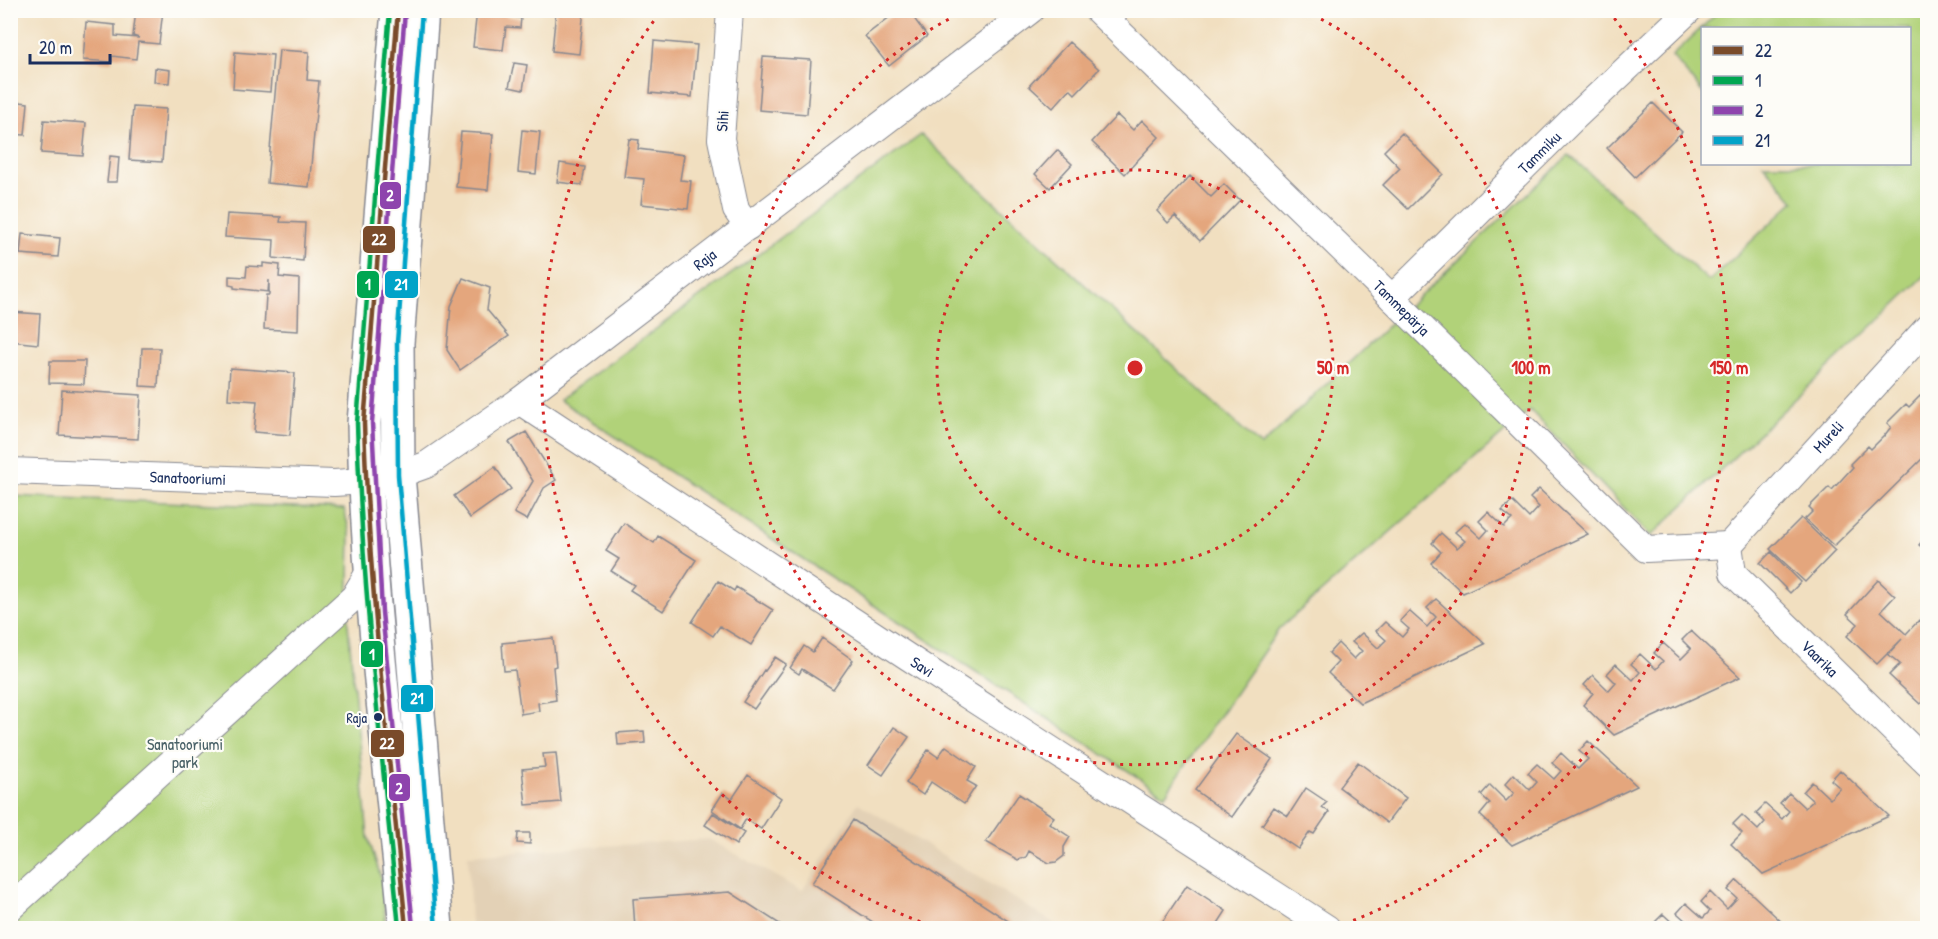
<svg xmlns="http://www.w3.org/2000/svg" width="1938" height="939" font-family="'Patrick Hand',sans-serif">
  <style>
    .built { fill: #e3d1b6 }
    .green { fill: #b1d279; stroke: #66806c; stroke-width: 1.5 }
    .building { fill: #e4a67d }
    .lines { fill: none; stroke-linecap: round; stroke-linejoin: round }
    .minor-casing { stroke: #86878f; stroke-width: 28 }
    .trunk-casing { stroke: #86878f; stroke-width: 36 }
    .minor { stroke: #fff; stroke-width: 26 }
    .trunk { stroke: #fff; stroke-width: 33 }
    .bus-1-casing { stroke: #fdfcf7; stroke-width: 9 }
    .bus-2-casing { stroke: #fdfcf7; stroke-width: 9 }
    .bus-3-casing { stroke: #fdfcf7; stroke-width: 9 }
    .bus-4-casing { stroke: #fdfcf7; stroke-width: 9 }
    .bus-1 { stroke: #7a4b2a; stroke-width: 4.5 }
    .bus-2 { stroke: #00a651; stroke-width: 4.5 }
    .bus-3 { stroke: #8e44ad; stroke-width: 4.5 }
    .bus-4 { stroke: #01a3c8; stroke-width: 4.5 }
    .ring { fill: none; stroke: #d62828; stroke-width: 3; stroke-dasharray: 3 6 }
    .bus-dot { fill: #1b2f5e; stroke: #fdfcf7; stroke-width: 2 }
    .labels { text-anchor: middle; stroke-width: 4.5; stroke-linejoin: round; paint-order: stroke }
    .bus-label { font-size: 14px; fill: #1b2f5e; stroke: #fdfcf7; text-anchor: end }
    .street-label { font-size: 16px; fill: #1b2f5e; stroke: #fdfcf7 }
    .park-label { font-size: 16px; fill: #486066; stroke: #fdfcf7 }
    .centre { fill: #d62828; stroke: #fdfcf7; stroke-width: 3 }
    .ring-label { font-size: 18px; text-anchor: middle; font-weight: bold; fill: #d62828; stroke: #fdfcf7; stroke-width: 4.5; stroke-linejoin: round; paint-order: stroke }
    .line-badge { stroke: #fdfcf7; stroke-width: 2 }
    .badge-label { font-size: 16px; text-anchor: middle; font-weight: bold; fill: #fff }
  </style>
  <rect width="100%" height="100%" fill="#fdfcf7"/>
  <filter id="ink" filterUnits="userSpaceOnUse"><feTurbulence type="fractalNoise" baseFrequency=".0167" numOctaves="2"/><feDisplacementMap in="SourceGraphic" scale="12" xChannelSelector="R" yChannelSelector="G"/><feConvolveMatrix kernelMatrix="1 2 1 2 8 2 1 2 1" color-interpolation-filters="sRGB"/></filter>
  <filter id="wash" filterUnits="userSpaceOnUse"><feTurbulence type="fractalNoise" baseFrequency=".008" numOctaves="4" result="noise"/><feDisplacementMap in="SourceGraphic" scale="24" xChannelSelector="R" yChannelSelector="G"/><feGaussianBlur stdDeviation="1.35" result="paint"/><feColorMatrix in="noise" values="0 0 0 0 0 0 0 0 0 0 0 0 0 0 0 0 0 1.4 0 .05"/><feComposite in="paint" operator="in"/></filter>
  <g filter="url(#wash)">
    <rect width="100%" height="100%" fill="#f1dfc0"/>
    <path class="built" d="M858 803 1062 928H471L468 855 709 839 802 891Z"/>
    <path class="green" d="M1719 11H1927V274L1651 536 1530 410 1279 629 1165 795 559 400 921 135 1261 446 1569 155 1709 281 1794 201 1763 164H1910V28H1702V92L1672 56Z
      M10 496 344 509 350 534 348 624 368 837 382 881 386 928H11Z"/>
    <g id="blocks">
      <path class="building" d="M136 10H163L159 44 138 42 136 59 112 56V62L83 60 86 22 115 25V36L139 38 133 36Z
        M477 10H505V16L521 18 520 28 506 27 503 50 473 47Z
        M556 10H584L579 54 552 51Z
        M899 10H908L927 36 889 66 865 36Z
        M654 41 697 45 692 97 650 93Z
        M1069 42 1099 69 1075 94 1070 89 1053 108 1029 86Z
        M279 50 309 52 307 80 319 81 309 187 267 183Z
        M235 52 273 55 270 92 233 89Z
        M763 57 811 60 807 114 759 110Z
        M514 63 527 65 523 90 509 87Z
        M155 68 170 70 169 83 154 82Z
        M10 101 28 103 25 135 10 134Z
        M1653 103 1682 132 1635 177 1607 148Z
        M133 107 166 109 162 162 129 160Z
        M1117 115 1133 130 1142 120 1159 137 1125 174 1092 142Z
        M44 120 86 123 83 156 41 153Z
        M522 130 540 132 536 174 518 172Z
        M461 132 493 134 488 190 456 187Z
        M1402 133 1443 174 1408 209 1383 185 1400 168 1384 151Z
        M629 139 639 140 638 149 684 155 680 180 691 181 688 209 641 204 644 179 624 177Z
        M1057 150 1072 164 1050 188 1035 174Z
        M110 156 119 157 117 182H107Z
        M560 163 585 167 582 185 557 182Z
        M1190 176 1211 197 1224 184 1240 200 1200 241 1175 216 1168 223 1157 211Z
        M227 214 281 217 280 222 305 223 303 261 273 258 274 240 225 237Z
        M22 234 60 238 58 257 20 254Z
        M263 263 280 265 279 277 299 279 298 331 264 329 266 295H269V280L268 292 234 288V286L229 285V276L246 277 247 266 263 267Z
        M463 278 490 288 487 310 509 336 460 370 447 350 451 306Z
        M10 312 40 314 38 344 10 341Z
        M142 348H160L158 387 140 386Z
        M50 361H85L84 384 49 383Z
        M230 368 295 373 290 435 254 432 257 401 228 399Z
        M62 390 141 395 138 439 59 435Z
        M1920 396 1928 403V453L1834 546 1805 519 1813 511 1809 507 1829 487 1832 490 1853 467 1850 464 1868 446 1871 449 1884 436 1891 427 1887 423 1906 404 1909 407Z
        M526 432 556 480 544 488 527 520 514 513 533 481 509 442Z
        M495 467 511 489 470 518 454 496Z
        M1539 489 1588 534 1463 593 1431 563 1441 552 1432 543 1441 533 1457 548 1465 541 1455 532 1465 523 1481 538 1488 530 1479 521 1488 512 1504 527 1512 519 1502 511 1512 501 1529 518 1539 507 1530 498Z
        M1801 518 1835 551 1805 582 1770 549Z
        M624 523 654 543 658 536 696 560 663 611 630 590 634 585 611 571 619 559 606 551Z
        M1925 538 1928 540V552L1919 545Z
        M1771 552 1801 582 1790 593 1760 563Z
        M1878 580 1895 596 1881 611 1906 634 1919 620 1928 628V646L1923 651 1928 655V696L1920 704 1889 675 1900 664 1888 654 1902 639 1877 664 1847 636 1858 624 1847 614Z
        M718 581 734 591 736 587 773 610 751 645 720 626 713 636 692 622Z
        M1436 599 1485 644 1360 703 1328 673 1338 662 1329 653 1338 643 1354 659 1362 651 1352 642 1362 633 1378 648 1386 640 1376 631 1385 622 1402 637 1409 629 1400 621 1409 611 1427 627 1436 617 1427 608Z
        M1691 631 1740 677 1614 735 1583 705 1593 693 1584 685 1593 675 1609 691 1616 683 1607 674 1616 664 1633 680 1640 672 1631 664 1640 654 1656 669 1663 661 1654 653 1663 643 1681 659 1691 649 1682 640Z
        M553 638 556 666 553 667 556 700 538 703 539 711 521 714 515 670 504 671 502 643Z
        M822 638 853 660 833 689 802 669 799 674 790 668 804 646 813 652Z
        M775 657 786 664 754 709 743 702 764 670 765 671Z
        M894 727 909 737 883 775 868 765Z
        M644 731 645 743 618 745 617 733Z
        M1236 734 1272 759 1232 817 1195 790Z
        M1588 741 1637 786 1512 845 1480 815 1490 803 1481 795 1490 785 1506 801 1514 793 1505 784 1514 774 1530 790 1537 782 1528 773 1537 764 1554 779 1561 771 1552 763 1561 753 1578 769 1588 759 1579 751Z
        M946 746 976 767 967 781 976 786 964 804 931 782 923 795 906 783 928 750 938 757Z
        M556 753 561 802 526 805 522 769 545 767 543 754Z
        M1358 762 1406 798 1387 823 1339 787Z
        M1840 770 1889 816 1763 874 1731 844 1742 833 1733 824 1742 815 1758 830 1765 822 1756 813 1765 804 1782 819 1789 811 1780 803 1789 793 1805 808 1813 801 1803 792 1812 782 1830 799 1840 788 1831 780Z
        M748 775 781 798 761 829 746 819 740 829 712 810 723 793 732 799Z
        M1306 788 1327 802 1322 807 1329 812 1314 834 1310 832 1298 849 1262 825 1274 807 1288 816Z
        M1019 794 1054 817 1049 823 1070 837 1064 847V856L1056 862 1049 863 1029 851 1026 857 1018 860 986 842Z
        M713 813 744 833 736 845 705 825Z
        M853 820 1019 928H882L812 883Z
        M518 833H530V844L517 843Z
        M1737 880 1786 926 1780 928H1680L1686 921 1677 913 1686 903 1703 918 1710 911 1701 902 1710 892 1727 909 1737 898 1728 890Z
        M1187 885 1226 911 1215 928H1158Z
        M730 892 786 928H635L633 899Z
        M1663 914 1678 928H1659L1654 923Z"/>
    </g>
  </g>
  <g filter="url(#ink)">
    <use href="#blocks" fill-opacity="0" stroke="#86878f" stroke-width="1.5"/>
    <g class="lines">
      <g class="minor-casing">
        <g id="minor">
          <path d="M730 10 721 139 736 210 748 227"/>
          <path id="s1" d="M1097 10 1392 298 1646 549 1729 545"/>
          <path id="s2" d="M1392 298 1573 119 1689 10"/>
          <path id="s3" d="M519 401 908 657 1327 928"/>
          <path id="s4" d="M10 471 334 483 365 481 398 475 426 465 519 401 1031 10"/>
          <path id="s5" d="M1729 545 1733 573 1928 764"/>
          <path id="s6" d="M1729 545 1928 327"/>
          <path d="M10 908 354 597 372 567"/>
        </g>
      </g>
      <g class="trunk-casing">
        <path id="trunk" d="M398 10 364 423C367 592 391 760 406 928
          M422 10 397 343 398 475 436 928"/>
      </g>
      <use href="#minor" class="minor"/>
      <use href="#trunk" class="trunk"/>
      <g class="bus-1-casing">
        <path id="bus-1" d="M398 10 364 423C369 592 390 760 406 928"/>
      </g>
      <g class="bus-2-casing">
        <path id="bus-2" d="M390 10 357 423C362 592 383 760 399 928"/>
      </g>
      <g class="bus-3-casing">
        <path id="bus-3" d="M405 11 372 423 382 612 413 927"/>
      </g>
      <g class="bus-4-casing">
        <path id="bus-4" d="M422 10 397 343 398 475 436 928"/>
      </g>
      <use href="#bus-1" class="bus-1"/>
      <use href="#bus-2" class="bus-2"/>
      <use href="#bus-3" class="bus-3"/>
      <use href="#bus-4" class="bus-4"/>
    </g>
  </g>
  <g class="ring">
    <circle cx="1135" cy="368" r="198"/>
    <path d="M1305 11A396 396 0 1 1 965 11"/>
    <path d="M937 928A594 594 0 0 1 661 11M1609 11A594 594 0 0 1 1333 928"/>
  </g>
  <circle class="bus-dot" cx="378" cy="717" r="5"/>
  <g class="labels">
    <g class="bus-label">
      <text x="367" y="723">Raja</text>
    </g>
    <g class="street-label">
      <text transform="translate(722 121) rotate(-86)" y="6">Sihi</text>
      <text dy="6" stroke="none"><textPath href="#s2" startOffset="207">Tammiku</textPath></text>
      <text dy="6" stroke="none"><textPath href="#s4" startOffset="765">Raja</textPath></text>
      <text dy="6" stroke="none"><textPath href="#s1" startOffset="426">Tammepärja</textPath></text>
      <text dy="6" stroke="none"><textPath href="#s6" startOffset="147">Mureli</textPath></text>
      <text dy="6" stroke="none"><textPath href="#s4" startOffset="178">Sanatooriumi</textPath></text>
      <text dy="6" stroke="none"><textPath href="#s5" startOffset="150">Vaarika</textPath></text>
      <text dy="6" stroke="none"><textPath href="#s3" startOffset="483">Savi</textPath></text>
    </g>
    <g class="park-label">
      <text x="185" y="750">Sanatooriumi<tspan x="185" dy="18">park</tspan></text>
    </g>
  </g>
  <circle cx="1135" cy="368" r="9" class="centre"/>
  <g class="ring-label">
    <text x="1333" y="374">50 m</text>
    <text x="1531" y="374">100 m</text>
    <text x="1729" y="374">150 m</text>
  </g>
  <g class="line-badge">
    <rect x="379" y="181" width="23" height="29" rx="6" fill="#8e44ad"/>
    <rect x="362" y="225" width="34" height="29" rx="6" fill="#7a4b2a"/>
    <rect x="384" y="270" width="35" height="29" rx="6" fill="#01a3c8"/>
    <rect x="356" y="270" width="24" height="29" rx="6" fill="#00a651"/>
    <rect x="360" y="640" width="24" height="28" rx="6" fill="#00a651"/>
    <rect x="400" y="684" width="34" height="29" rx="6" fill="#01a3c8"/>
    <rect x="370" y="729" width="35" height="29" rx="6" fill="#7a4b2a"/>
    <rect x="388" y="773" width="23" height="29" rx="6" fill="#8e44ad"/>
  </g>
  <g class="badge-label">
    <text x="390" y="201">2</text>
    <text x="379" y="245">22</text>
    <text x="401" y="290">21</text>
    <text x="368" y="290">1</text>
    <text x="372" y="660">1</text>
    <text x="417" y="704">21</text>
    <text x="387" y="749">22</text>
    <text x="399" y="794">2</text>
  </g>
  <rect width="1938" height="939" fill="none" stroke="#fdfcf7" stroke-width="36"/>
  <rect x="1701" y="27" width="210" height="138" fill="#fdfcf7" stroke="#a3aaba" stroke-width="1.5"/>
  <rect x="1713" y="46" width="30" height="9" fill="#7a4b2a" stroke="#a3aaba" stroke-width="1.5"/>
  <text x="1755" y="57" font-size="18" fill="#1b2f5e">22</text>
  <rect x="1713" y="76" width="30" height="9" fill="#00a651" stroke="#a3aaba" stroke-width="1.5"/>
  <text x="1755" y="87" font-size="18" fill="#1b2f5e">1</text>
  <rect x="1713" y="106" width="30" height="9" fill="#8e44ad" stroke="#a3aaba" stroke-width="1.5"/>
  <text x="1755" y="117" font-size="18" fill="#1b2f5e">2</text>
  <rect x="1713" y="136" width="30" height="9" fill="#01a3c8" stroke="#a3aaba" stroke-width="1.5"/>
  <text x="1755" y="147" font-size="18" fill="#1b2f5e">21</text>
  <path d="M30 54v9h80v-9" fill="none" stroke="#1b2f5e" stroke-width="3"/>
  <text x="39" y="54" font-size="18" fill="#1b2f5e" stroke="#fdfcf7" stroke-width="4.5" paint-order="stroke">20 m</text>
</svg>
